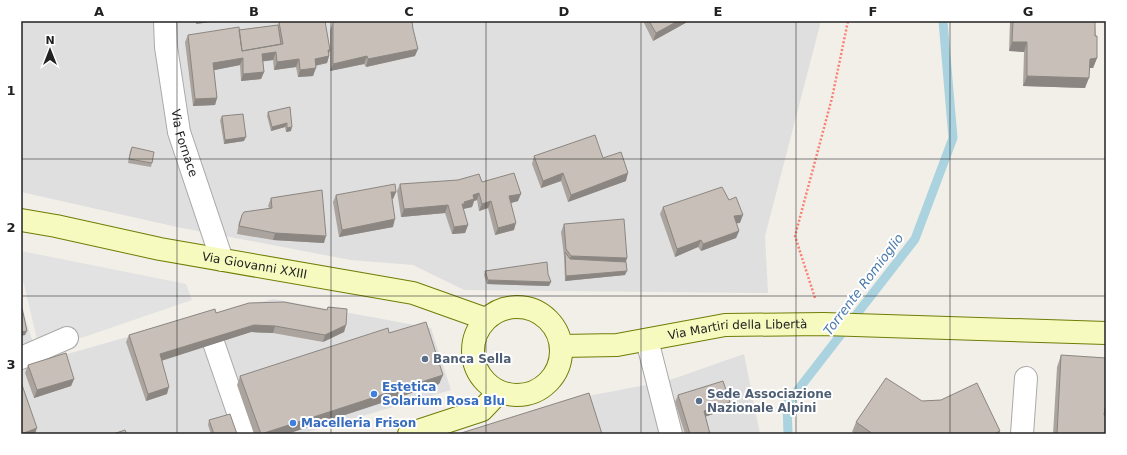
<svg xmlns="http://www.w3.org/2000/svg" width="1127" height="455" font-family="'DejaVu Sans',sans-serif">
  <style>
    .residential { fill: #e0dfdf }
    .parking { fill: #e2e2e2 }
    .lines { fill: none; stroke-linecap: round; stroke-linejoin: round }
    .stream { stroke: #aad3df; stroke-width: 9 }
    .pedestrian-casing { stroke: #a9a9a9; stroke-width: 23 }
    .minor-casing { stroke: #a9a9a9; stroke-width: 24 }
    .secondary-casing { stroke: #707d05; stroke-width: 24 }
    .path { stroke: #fa8072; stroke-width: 2.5; stroke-dasharray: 2 2; stroke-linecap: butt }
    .pedestrian { stroke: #fff; stroke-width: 21 }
    .minor { stroke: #fff; stroke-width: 22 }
    .secondary { stroke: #f7fabf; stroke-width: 22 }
    .wall { fill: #aba49e }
    .shaded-wall { fill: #8b8681 }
    .building { fill: #c7bfb8; stroke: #8b8681 }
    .grid { fill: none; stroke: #222; stroke-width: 1; stroke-opacity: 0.55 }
    .service-dot { fill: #5c6f8a; stroke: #fff; stroke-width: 1.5 }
    .shop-dot { fill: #3f7fe0; stroke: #fff; stroke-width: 1.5 }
    .labels { text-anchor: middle; stroke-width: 4; stroke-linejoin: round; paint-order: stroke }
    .street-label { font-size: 12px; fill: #222; stroke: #fff }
    .service-label { font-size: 12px; font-weight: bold; fill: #4e5e75; stroke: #fff; text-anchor: start }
    .shop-label { font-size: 12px; font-weight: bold; fill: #366cbe; stroke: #fff; text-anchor: start }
    .water-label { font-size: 13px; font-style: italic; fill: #4a7aab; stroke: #fff }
    .neatline { fill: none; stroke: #222; stroke-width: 1.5 }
    .grid-label { font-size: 13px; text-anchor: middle; font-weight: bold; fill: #222 }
  </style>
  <rect width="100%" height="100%" fill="#f2efe9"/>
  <path class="residential" d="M21 21H821L765 236 768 293 464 290 413 265 351 260 177 227 21 192Z
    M273 299 431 328 451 390 301 434H21V304L39 362 191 319Z
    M744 354 760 434H463L577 398 667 381Z"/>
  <path class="parking" d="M21 251 186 284 192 300 40 352 21 272Z"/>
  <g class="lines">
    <path class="stream" d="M788 434 787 404 915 239 953 138 943 21"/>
    <g class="pedestrian-casing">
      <path id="pedestrian" d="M214 344 245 434"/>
    </g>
    <g class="minor-casing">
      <g id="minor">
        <path id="s1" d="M165 21 166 47 179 132 222 260"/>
        <path d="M647 340 671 434"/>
        <path d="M21 358 67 338"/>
        <path d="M1022 434 1026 378"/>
      </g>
    </g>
    <g class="secondary-casing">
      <g id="secondary">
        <path id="s2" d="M21 220 56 226 160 249 413 293 486 319"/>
        <circle cx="517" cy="351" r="44"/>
        <path id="s3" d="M561 346 617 345 725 325 824 324 1106 333"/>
        <path d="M409 434 482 410 499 392"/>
      </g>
    </g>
    <path class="path" d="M815 298 795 236 832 98 848 21"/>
    <use href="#pedestrian" class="pedestrian"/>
    <use href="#minor" class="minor"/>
    <use href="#secondary" class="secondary"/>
  </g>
  <path class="wall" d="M643 21H689L653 41Z
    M1010 21H1095L1097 58 1093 68H1089L1085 88 1023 86 1024 52 1009 51Z
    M279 22 330 49V30L333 22 415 56 366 67 364 64 330 71V51L329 54V56L327 63 316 66 313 76 298 77 296 67 274 70 273 60 263 61 264 72 261 79 241 81 240 65 214 70 217 98 215 105 193 106 185 42 188 35 239 30 278 25Z
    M290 107 291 131 286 132 285 127 271 131 267 116 268 112Z
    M222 116 244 141 224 144 220 120Z
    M132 147 152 163 151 167 128 163 130 151Z
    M534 156 603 158 626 181 568 202 561 181 541 188 532 164Z
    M482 182 518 201 511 203 514 230 495 235 488 208 479 211 477 200 474 201 472 207 463 209V210L468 225 465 233 452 234 445 213 401 217 397 191 400 184Z
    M396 192 393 199H392L393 227 339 237 333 202 336 195Z
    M271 198 324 243 273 240 237 234 239 222 242 215 269 208 268 206Z
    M663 207 740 223H736L739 231 736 238 701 251 698 247 675 257 660 214Z
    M564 224 627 258 626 262 625 275 565 281 564 256 561 232Z
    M485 271 549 286 487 284 484 275Z
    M328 307 346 325 344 332 323 342 273 333 251 332 162 360 167 394 146 401 126 342 129 335 216 313 327 310Z
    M389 333 443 375 439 384 287 434H254L237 385 240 376Z
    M1061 355 1106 434H1053L1057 367Z
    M28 365 74 379 71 386 34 398 25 373Z
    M678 395 727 409 705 417 710 434H685L675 402Z
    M941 400 1000 431 999 434H855L852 432 856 422 922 401Z
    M209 420 237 434H211L208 425Z"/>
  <path class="shaded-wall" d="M197 21H218L196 24Z
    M678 21H689L653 41 656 33Z
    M1012 42H1027L1024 52 1009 51Z
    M418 49 415 56 366 67 368 59Z
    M328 50H330L328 56H329L327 63 312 66 315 59Z
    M276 52 273 60 259 62 262 54Z
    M367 56 364 64 330 71 333 64Z
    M243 58 240 65 210 71 213 63Z
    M1097 58 1093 68H1086L1090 59Z
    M299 59 296 67 274 70 277 62Z
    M316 68 313 76 298 77 300 70Z
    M264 72 261 79 241 81 243 74Z
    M1027 76 1089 78 1085 88 1023 86Z
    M217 98 215 105 193 106 195 99Z
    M287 123 285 127 271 131 272 127Z
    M292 127 291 131 286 132 287 128Z
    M246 137 244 141 224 144 225 140Z
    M563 173 561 181 541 188 543 181Z
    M628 173 626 181 568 202 571 195Z
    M391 192H396L393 199H388Z
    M479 193 477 200 474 201 472 207 463 209 462 212V204L473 195Z
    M521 194 518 201 507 204 509 196Z
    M491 201 488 208 479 211 482 204Z
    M448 205 445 213 401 217 404 209Z
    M743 215 740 223 731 224 734 216Z
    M395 219 393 227 339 237 342 230Z
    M516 223 514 230 495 235 498 228Z
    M468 225 465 233 452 234 454 227Z
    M739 231 736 238 701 251 703 244Z
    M275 233 326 236 324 243 273 240Z
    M701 240 698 247 675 257 677 249Z
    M571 256 627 258 624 266 568 263Z
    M627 271 625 275 565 281 566 276Z
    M488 280 551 282 549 286 487 284Z
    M254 325 275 326 273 333 251 332 158 362 160 354Z
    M346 325 344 332 323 342 325 335Z
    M27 331 25 335 21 336V332Z
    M443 375 439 384 287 434H261Z
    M74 379 71 386 34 398 37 390Z
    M169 387 167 394 146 401 148 394Z
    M730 402 727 409 701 418 704 411Z
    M1105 408H1106V420H1101Z
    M37 428 35 434H21Z"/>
  <path class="building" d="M285 21H325L330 50H328L329 56 315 59 316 68 300 70 299 59 277 62 276 52 262 54 264 72 243 74V58L213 63 217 98 195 99 188 35 239 27 242 51 283 44 279 22Z
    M340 21H412L413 29 418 49 368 59 367 56 333 64V22Z
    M649 21H678L656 33Z
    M1013 21H1095V36H1097V58L1090 59 1089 78 1027 76V42H1012Z
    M278 25 281 44 242 51 239 30Z
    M290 107 292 127 287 128V123L272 127 268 112Z
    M243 114 246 137 225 140 222 116Z
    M595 135 603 158 621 152 628 173 571 195 563 173 543 181 534 156Z
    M132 147 154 152 152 163 129 159Z
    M514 173 521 194 509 196 516 223 498 228 491 201 482 204 479 193 473 195 474 199 464 202 465 204H462L468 225 454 227 448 205 404 209 400 184 458 180 479 174 482 182Z
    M395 184 396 192H391L395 219 342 230 336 195Z
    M722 187 729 200 736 197 743 215 734 216 739 231 703 244 701 240 677 249 663 207Z
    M322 190 326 236 275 233 239 226 242 215 244 212 272 208 271 198Z
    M624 219 627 258 571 256 566 249 564 224Z
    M565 252 570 259 626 262 627 271 566 276Z
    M547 262 548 274 551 282 488 280 485 271Z
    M284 302 327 310 328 307 347 309 346 325 325 335 275 326 254 325 160 354 169 387 148 394 129 335 215 309 216 313 249 303Z
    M21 308H22L27 331 21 332Z
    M426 322 443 375 261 434 240 376 388 328 389 333Z
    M66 353 74 379 37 390 28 365Z
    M1061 355 1106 358V408H1105L1104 415 1106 416V434H1057Z
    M886 378 922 401 941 400 977 383 1000 431 994 434H873L856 422Z
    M723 381 730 402 704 411 710 434H690L678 395Z
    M21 382 37 428 21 434Z
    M589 393 602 434H458Z
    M230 414 237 434H214L209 420Z
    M125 430 127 434H113Z"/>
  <path class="grid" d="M177 21V434M331 21V434M486 21V434M641 21V434M796 21V434M950 21V434M21 159H1106M21 296H1106"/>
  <g class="service-dot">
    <circle cx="425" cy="359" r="4"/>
    <circle cx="699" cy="401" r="4"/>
  </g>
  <g class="shop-dot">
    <circle cx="374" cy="394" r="4"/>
    <circle cx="293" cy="423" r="4"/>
  </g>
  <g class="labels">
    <g class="street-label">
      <text dy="4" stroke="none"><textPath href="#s1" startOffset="124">Via Fornace</textPath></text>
      <text dy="4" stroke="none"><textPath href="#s2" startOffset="238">Via Giovanni XXIII</textPath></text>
      <text dy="4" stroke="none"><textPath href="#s3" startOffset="178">Via Martiri della Libertà</textPath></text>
    </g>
    <g class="service-label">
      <text x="433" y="363">Banca Sella</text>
      <text x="707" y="398">Sede Associazione<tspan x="707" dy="14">Nazionale Alpini</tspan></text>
    </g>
    <g class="shop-label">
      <text x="382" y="391">Estetica<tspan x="382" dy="14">Solarium Rosa Blu</tspan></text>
      <text x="301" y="427">Macelleria Frison</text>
    </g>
    <g class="water-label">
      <text transform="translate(863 284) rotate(-53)" y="5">Torrente Romioglio</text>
    </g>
  </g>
  <rect width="1127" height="455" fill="none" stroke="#ffffff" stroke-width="44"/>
  <g transform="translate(50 50)" stroke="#ffffff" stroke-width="3" paint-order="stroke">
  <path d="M0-3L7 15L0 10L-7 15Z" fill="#222222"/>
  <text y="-6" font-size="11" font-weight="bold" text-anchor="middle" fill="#222222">N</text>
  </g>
  <rect x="22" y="22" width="1083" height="411" class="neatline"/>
  <g class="grid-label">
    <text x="99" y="16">A</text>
    <text x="254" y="16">B</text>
    <text x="409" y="16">C</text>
    <text x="564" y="16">D</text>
    <text x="718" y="16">E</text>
    <text x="873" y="16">F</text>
    <text x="1028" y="16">G</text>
    <text x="11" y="95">1</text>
    <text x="11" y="232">2</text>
    <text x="11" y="369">3</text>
  </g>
</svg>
